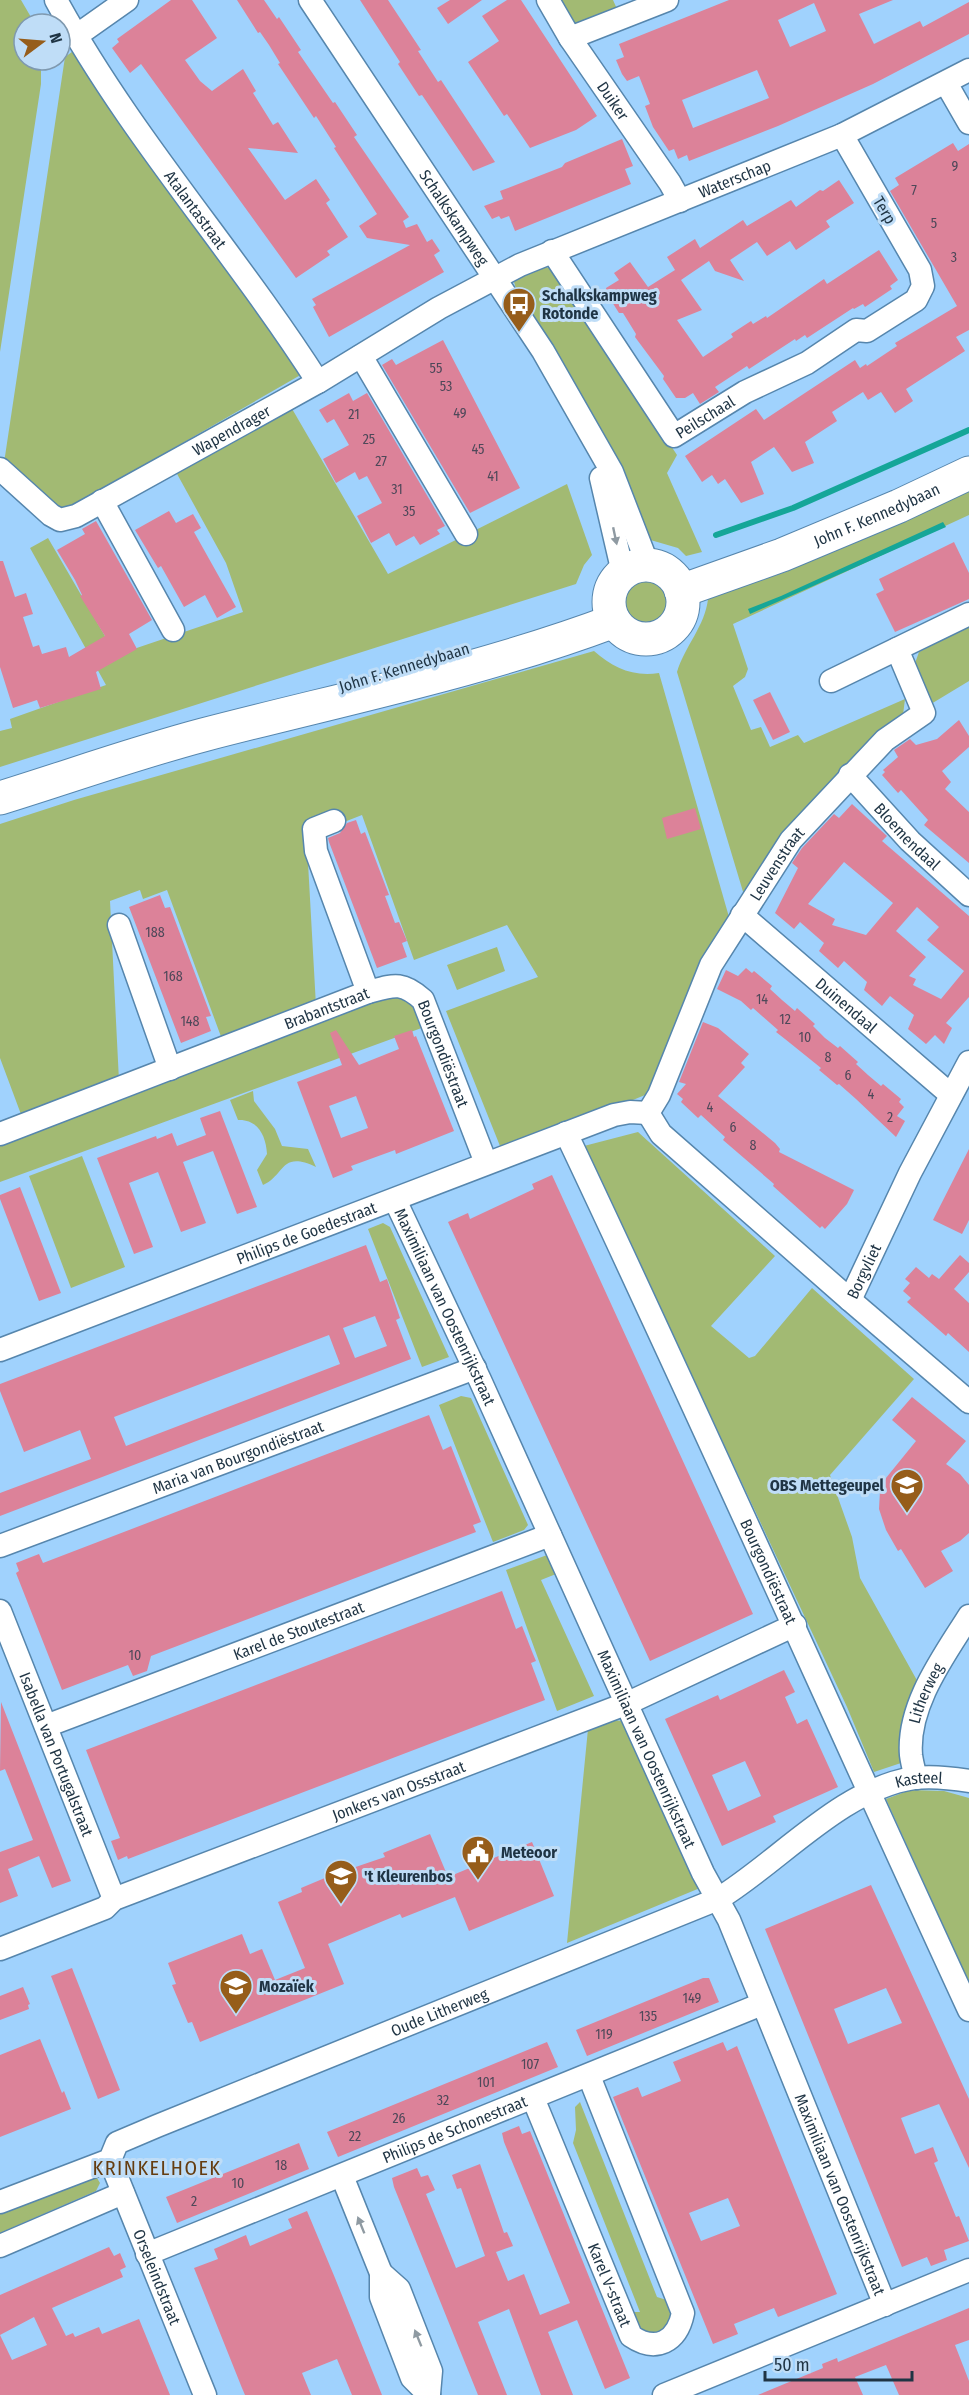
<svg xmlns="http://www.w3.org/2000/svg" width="969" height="2395" font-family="'Fira Sans Condensed',sans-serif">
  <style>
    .green { fill: #a2ba73 }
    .water { fill: #15a698 }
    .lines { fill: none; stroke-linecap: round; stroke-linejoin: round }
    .stream { stroke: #15a698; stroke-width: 6 }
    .building { fill: #dc8299; fill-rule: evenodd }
    .street-casing { stroke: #5686ad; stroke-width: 25 }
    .secondary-casing { stroke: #5686ad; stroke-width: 35 }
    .street { stroke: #fff; stroke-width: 22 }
    .secondary { stroke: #fff; stroke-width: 33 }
    .oneway { fill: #8f9aa2 }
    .labels { text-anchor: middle; stroke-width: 6; stroke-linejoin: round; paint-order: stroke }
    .number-label { font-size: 14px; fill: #4e4859 }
    .street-label { font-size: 16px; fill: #1f3444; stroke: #bfddf7 }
    .poi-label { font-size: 16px; font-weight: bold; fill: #1f3444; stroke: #bfddf7; text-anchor: start }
    .quarter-label { font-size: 20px; letter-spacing: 1.5px; fill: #653d10; stroke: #bfddf7 }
  </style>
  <rect width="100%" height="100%" fill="#a0d2fd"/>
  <path class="green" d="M0 0H21L35 24H24V60H41V84L0 352Z
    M558 0H613L617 9 577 29Z
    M76 49 304 373 160 456 77 507 59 512 4 463 65 57Z
    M541 265 556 271 677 455 667 473 702 552 686 556 678 548 647 539 517 292 514 282 520 276Z
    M291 407 388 574 567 484 592 555 584 565 576 584 0 767V731L12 728 10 719 106 685 30 548 48 538 116 655 243 612 226 563 176 472Z
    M969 483V515L733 624 748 669 745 677 733 686 751 730 761 727 770 747 798 735 804 743 905 699 903 715 744 895 677 672C685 646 705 626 708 599L785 572Z
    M623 602a23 23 0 1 1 46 0a23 23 0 1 1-46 0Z
    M969 626V681L931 704 914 666 919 652Z
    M594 651C613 668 633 677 659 673L729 917 656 1075 645 1095 553 1133 502 1151 446 1011 538 977 507 925 414 960 362 815 339 824 306 827 316 1006 223 1042 167 890 143 899 140 890 110 901 119 1081 22 1117 0 1058V824L74 800Z
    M497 947 505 971 457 990 447 965Z
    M410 994 427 1026 0 1182V1144L389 996Z
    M253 1091 254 1101 275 1129 282 1146 308 1149 316 1167C280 1150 285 1176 263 1185L257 1170 267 1154C266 1136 258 1119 238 1120L230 1100Z
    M638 1132 775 1256 711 1326 749 1358 755 1356 812 1288 914 1379 830 1475 852 1537 860 1578 919 1684C904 1712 900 1731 901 1763L874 1772 847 1707 584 1146Z
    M82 1156 125 1267 71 1288 29 1176Z
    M383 1223 390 1227 449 1357 422 1367 368 1229Z
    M461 1396 471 1398 528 1525 524 1530 493 1542 439 1405Z
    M550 1554 561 1572 541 1580 594 1696 557 1711 506 1570Z
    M612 1720 634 1722 700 1888 567 1943 588 1729Z
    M910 1790 944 1791 969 1798V1983L886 1799Z
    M580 2102 657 2297 673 2302 678 2316 662 2336 640 2334 628 2312H640L573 2143 576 2130 575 2107Z
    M94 2173 100 2183 96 2191 0 2233V2208Z"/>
  <path class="water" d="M943 522 946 527 750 614 748 609 781 596Z"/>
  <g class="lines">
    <path class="stream" d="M716 535 793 508 969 430"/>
  </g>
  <path class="building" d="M171 0H192L217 38 185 60 200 81 212 91 243 69 256 91 253 93 273 125 278 122 298 153 248 148 285 200 316 179 330 200 326 203 348 237 327 251 330 255 296 278 141 64 130 73 112 48 119 42 117 39Z
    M237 0H264L277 19 279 17 301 50 298 52 333 103 335 102 357 135 354 137 409 217 403 221 406 228 417 224 427 242 432 239 440 251 434 255 444 272 329 337 313 307 316 305 312 299 410 245 367 238 359 226 377 214 334 148 336 147 316 116 314 118 278 64 280 63 269 45 260 32 258 33Z
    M360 0H388L421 50 418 51 438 82 441 80 495 162 473 171 422 95 419 96 398 64 400 62Z
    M450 0H482L448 24 437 8Z
    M507 0H521L597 116 576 130 530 148 507 114 504 116 468 62 499 41 482 16Z
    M729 0H893L859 14 874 44 920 21 923 27 969 2V34L873 84 778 126 689 161 687 155 678 159 674 149 669 151 653 127 645 106 650 104 639 76 627 81 622 74 616 60 624 57 619 44ZM814 3 826 31 790 47 778 20ZM757 70 769 98 693 128 682 100Z
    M622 139 633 166 625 169 631 184 515 231 509 216 501 219 499 216 492 219 484 206 503 199 500 191 562 167 565 163Z
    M953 143 958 151 969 144V330L956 337 965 351 906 389 913 401 895 413 881 392 868 400 863 392 832 412 837 421 805 442 814 463 792 472 774 447 751 462 764 494 741 503 725 479 718 484 712 475 702 482 685 456 756 409 764 420 855 360 860 368 866 364 867 366 897 346 895 343 957 306 890 191 899 185 895 178Z
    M839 180 854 203 826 221 830 227 796 250 790 241 767 256 757 242 730 260 744 281 715 271 709 261 681 280 702 310 677 320 703 357 733 337 731 334 751 321 753 324 766 316 767 318 824 279 827 284 879 250 898 280 890 286 892 289 865 307 863 304 854 309 853 308 807 338 805 335 796 341 795 339 749 369 747 366 715 387 719 392 700 404 693 393 685 398H676L663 379 664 376 635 337 636 334 623 313H619L607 294 606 288 619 280 614 273 630 262 648 287 675 270 667 257 695 239 700 248 743 220 747 226 791 200 796 207 820 190 823 191Z
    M443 340 520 488 470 513 382 365 392 359 396 365Z
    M349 393 353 401 367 393 445 526 437 530 440 534 420 545 414 536 396 546 389 533 371 543 357 516 382 503 367 476 359 480 355 472 336 483 323 459 349 445 334 419 327 423 319 410Z
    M169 511 176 523 193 514 201 528 194 532 236 607 217 618 205 595 184 607 161 566 158 568 135 530Z
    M96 521 152 620 129 634 137 649 96 672 101 689 40 708 37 700 13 708 0 667V561H3L15 597 26 593 33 614 23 617 33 647 39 645 42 654 66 647 69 657 105 636 80 596 82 595 75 580 57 550 85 534 82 529Z
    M954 542 969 573V599L895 632 876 594 884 590 879 579Z
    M770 692 790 732 773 740 753 700Z
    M959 720 969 736V747L942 771 951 782 945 789 969 812V863L924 825 928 820 901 790 898 793 882 775 885 772 883 770 898 757 894 750 910 739 916 745 937 739Z
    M852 804 887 836 882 841 969 916V997L946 1023 952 1028 944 1044 935 1035 926 1044 908 1029 914 1015 890 996 882 1006 864 990 867 982 844 961 838 968 819 951 824 943 800 922 794 929 775 913 798 868 792 863 802 848 834 814 839 818ZM844 862 893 903 866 935 832 925 835 919 808 904ZM917 907 939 927 927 940 964 971 941 999 913 985 916 979 909 976 926 957 896 931Z
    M695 808 701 829 667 839 662 818Z
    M356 820 361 834 365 832 389 895 385 896 395 923 399 922 407 941 402 943 407 957 377 968 329 842 328 838 340 833 347 823Z
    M160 895 165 908 170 907 211 1016 206 1017 211 1031 181 1043 129 907Z
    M746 968 752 973 754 971 772 986 770 989 782 1000 795 1011 797 1008 815 1024 813 1026 825 1038 838 1048 840 1046 858 1062 856 1064 868 1075 881 1086 883 1084 901 1099 899 1102 904 1107 897 1116 905 1121 896 1137 856 1099 839 1084 837 1085 819 1070 821 1068 785 1039 776 1032 778 1030 753 1008 751 1010 741 1001 717 989 726 970 738 976Z
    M703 1022 718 1028 749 1054 741 1063 745 1067 718 1096 775 1143 780 1149 779 1152 854 1190 847 1204 825 1229 822 1226 820 1228 773 1186 774 1184 723 1140 725 1137 701 1115 698 1118 681 1102 683 1099 677 1094 686 1084 679 1082Z
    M336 1030 359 1065 399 1049 394 1036 412 1030 414 1037 416 1036 454 1131 396 1154 395 1150 351 1166 353 1170 333 1178 297 1082 342 1065 330 1033ZM356 1096 368 1128 341 1138 329 1106Z
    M220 1111 257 1207 237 1214 213 1151 183 1162 206 1223 181 1232 158 1172 129 1183 153 1247 134 1254 97 1158 156 1136 157 1139 172 1133 177 1146 206 1135 200 1118Z
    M969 1149V1220L962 1234 933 1220Z
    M552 1175 753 1614 650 1661 448 1222 468 1213 470 1219 534 1189 532 1184Z
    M20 1187 61 1293 39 1301 0 1199V1195Z
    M366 1245 380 1282 387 1279 400 1318 396 1320 411 1359 0 1516V1493L91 1459 80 1430 24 1452 0 1391V1384ZM375 1316 387 1346 355 1358 343 1328ZM329 1335 340 1364 126 1446 114 1417Z
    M960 1255 969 1263V1272L954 1289 969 1303V1352L948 1333 946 1336 907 1302 911 1298 903 1291 910 1283 905 1279 916 1267 929 1278 932 1274 939 1279Z
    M912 1397 966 1441 946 1464 960 1474 969 1485V1533L960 1541 941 1551 953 1571 925 1588 901 1549 898 1551 886 1530 879 1509 880 1491 886 1478 916 1441 892 1420Z
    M429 1415 443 1450 451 1446 481 1522 473 1525 476 1532 151 1656 147 1671 133 1676 128 1665 62 1690 16 1573 19 1571 16 1563 39 1554 43 1563Z
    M502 1591 516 1629 522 1626 533 1654 536 1661 531 1663 545 1700 128 1859 127 1856 118 1860 111 1841 120 1838 86 1750Z
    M784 1670 795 1692 785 1697 797 1724 807 1719 838 1787 773 1816 776 1822 722 1846 665 1719 718 1695 720 1700ZM745 1761 761 1796 728 1811 712 1775Z
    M1 1702 71 1881 52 1888 39 1856 8 1869 18 1896 0 1903V1852L33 1840 5 1769 0 1771Z
    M430 1834 448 1877 532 1842 554 1896 469 1931 455 1897 402 1918 400 1914 328 1944 344 1984 200 2042 192 2022 188 2023 172 1985 176 1984 168 1963 242 1934 250 1954 262 1949 275 1980 305 1968 278 1902 302 1892 301 1888 332 1875 385 1857 383 1853Z
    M871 1885 969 2099V2168L939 2104 901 2118 915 2154 933 2147 938 2161 934 2163 956 2217 959 2216 969 2241 944 2250 947 2260 931 2266 927 2257 902 2267 765 1929ZM886 1988 902 2023 848 2044 834 2009Z
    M72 1968 120 2090 98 2099 51 1976Z
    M703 1978H709L719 2002 587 2056 576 2030Z
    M23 1987 30 2004 28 2005 29 2009 0 2020V1996Z
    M40 2039 62 2093 64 2091 71 2109 0 2137V2055Z
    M547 2042 558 2067 338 2157 327 2132Z
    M723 2042 727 2051 737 2046 837 2294 778 2317 774 2308 734 2324 738 2334 713 2344 613 2097 638 2087 642 2097 681 2081 673 2062ZM728 2198 740 2226 701 2241 689 2213Z
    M519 2126 522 2134 530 2131 630 2378 605 2389 577 2320 548 2332 573 2395H541L509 2309 478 2322 507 2395H478L394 2187 392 2178 417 2168 421 2177 428 2175 435 2190 426 2194 456 2268 485 2256 461 2188 457 2189 452 2175 480 2164 504 2233 507 2232 513 2246 496 2252 508 2281 524 2274 540 2315 570 2303 504 2142 502 2133Z
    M299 2143 309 2169 177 2223 166 2197Z
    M307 2211 335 2278 382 2395H352L337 2359 302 2373 311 2395H245L242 2388 194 2268 218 2259 214 2249 246 2235 250 2246 292 2228 288 2219Z
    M109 2247 114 2256 120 2253 126 2267 120 2270 123 2277 52 2308 66 2336 73 2333 75 2337 99 2327 102 2334 139 2319 170 2395H0V2295ZM34 2317 47 2345 12 2360 0 2335Z
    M969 2308V2340L955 2345 969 2381V2395H899L886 2365 855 2377 863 2395H758L823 2368 822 2364 837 2358 838 2362Z"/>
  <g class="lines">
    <g class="street-casing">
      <g id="street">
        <path id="s1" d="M56 0C130 136 235 252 318 382"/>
        <path id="s2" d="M310 0 543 351 612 472 648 565"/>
        <path id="s3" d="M548 0 570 38 670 183 680 201"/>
        <path d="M76 36 127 0"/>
        <path d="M570 38 667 0"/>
        <path d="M946 83 969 123"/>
        <path id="s4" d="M552 251 674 436 745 392 807 363 856 330 867 331 916 300 923 286 920 270 842 135"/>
        <path d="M361 356 466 534"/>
        <path id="s5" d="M0 469 51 515 60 520 76 516 318 382 439 308 520 265 842 135 969 70"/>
        <path d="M601 478 623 573"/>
        <path d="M102 501 173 630"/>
        <path d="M831 681 969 614"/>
        <path id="s6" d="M850 775 910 841 969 895"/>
        <path id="s7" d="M742 915 951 1095"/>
        <path d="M119 925 170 1069"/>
        <path id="s8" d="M368 992C394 985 402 981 423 1000L486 1163"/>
        <path id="s9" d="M648 1113 659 1095 711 965 791 840 885 740 924 713 897 649"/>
        <path id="s10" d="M648 1113 661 1134 850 1300 910 1173 969 1062"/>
        <path id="s11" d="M566 1133C704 1424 834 1718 969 2010"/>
        <path id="s12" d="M0 1134 368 992 316 851 314 829 334 821"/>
        <path id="s13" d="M395 1200 480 1380 703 1873 729 1920 885 2305"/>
        <path d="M850 1300 969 1402"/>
        <path id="s14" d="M0 1350 614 1115 630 1112 648 1113"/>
        <path id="s15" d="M0 1546 475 1368"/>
        <path id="s16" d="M0 1611 114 1899"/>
        <path id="s17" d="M46 1726 550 1535"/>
        <path id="s18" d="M916 1778C914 1770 912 1763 911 1755 907 1705 944 1656 969 1616"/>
        <path id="s19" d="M0 1949 105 1908 114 1899 628 1703 795 1625"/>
        <path id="s20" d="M533 2098 631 2336C656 2353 677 2342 683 2313L589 2076"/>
        <path id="s21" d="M110 2160 205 2395"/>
        <path d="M342 2176 381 2273V2297L412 2378 429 2395"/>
        <path id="s22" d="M0 2202 110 2160 117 2143 157 2126 718 1899C779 1862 841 1789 914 1778 932 1776 951 1778 969 1781"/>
        <path d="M0 2246 123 2193"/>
        <path id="s23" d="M147 2254 762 2004"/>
        <path d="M381 2273 399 2289 431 2371 429 2394"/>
        <path d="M664 2395 969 2270"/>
      </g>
    </g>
    <g class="secondary-casing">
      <g id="secondary">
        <circle cx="646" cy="602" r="37"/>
        <path id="s24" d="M681 591 782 555 899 506 969 473"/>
        <path d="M0 798C68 777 135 753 203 735 341 699 481 671 614 621"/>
      </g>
    </g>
    <use href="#street" class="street"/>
    <use href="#secondary" class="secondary"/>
  </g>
  <defs><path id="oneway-solid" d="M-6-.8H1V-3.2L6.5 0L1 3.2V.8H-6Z" transform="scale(1.5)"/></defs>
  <g class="oneway">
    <use href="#oneway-solid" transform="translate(615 536) rotate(78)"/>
    <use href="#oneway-solid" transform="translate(361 2225) rotate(-112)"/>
    <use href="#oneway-solid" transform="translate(418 2338) rotate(-112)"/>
  </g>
  <defs>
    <g id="bus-pin" transform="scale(1.725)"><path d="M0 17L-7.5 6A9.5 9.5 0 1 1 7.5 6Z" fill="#965d1a" stroke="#bfddf7"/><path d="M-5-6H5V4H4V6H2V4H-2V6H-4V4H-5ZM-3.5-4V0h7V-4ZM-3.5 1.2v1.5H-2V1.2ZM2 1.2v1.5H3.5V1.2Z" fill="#fff"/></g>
    <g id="school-pin" transform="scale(1.725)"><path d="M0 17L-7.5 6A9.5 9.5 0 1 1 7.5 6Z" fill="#965d1a" stroke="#bfddf7"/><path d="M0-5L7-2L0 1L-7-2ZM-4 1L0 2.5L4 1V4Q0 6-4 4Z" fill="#fff"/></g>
    <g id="civic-pin" transform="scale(1.725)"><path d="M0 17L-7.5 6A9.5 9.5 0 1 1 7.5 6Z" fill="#965d1a" stroke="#bfddf7"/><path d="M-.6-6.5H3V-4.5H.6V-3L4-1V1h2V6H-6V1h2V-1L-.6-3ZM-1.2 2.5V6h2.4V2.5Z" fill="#fff"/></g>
  </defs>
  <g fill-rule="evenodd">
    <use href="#bus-pin" x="519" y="304"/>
    <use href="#school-pin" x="907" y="1485"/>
    <use href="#civic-pin" x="478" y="1852"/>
    <use href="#school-pin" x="341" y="1876"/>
    <use href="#school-pin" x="236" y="1986"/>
  </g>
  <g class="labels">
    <g class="number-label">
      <text x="955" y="171">9</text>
      <text x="914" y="195">7</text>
      <text x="934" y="228">5</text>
      <text x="954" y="262">3</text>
      <text x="436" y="373">55</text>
      <text x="446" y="391">53</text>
      <text x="460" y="418">49</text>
      <text x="354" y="419">21</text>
      <text x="369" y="444">25</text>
      <text x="478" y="454">45</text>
      <text x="381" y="466">27</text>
      <text x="493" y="481">41</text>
      <text x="397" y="494">31</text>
      <text x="409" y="516">35</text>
      <text x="155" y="937">188</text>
      <text x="173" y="981">168</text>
      <text x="762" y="1004">14</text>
      <text x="785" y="1024">12</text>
      <text x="190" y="1026">148</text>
      <text x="805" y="1042">10</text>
      <text x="828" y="1062">8</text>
      <text x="848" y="1080">6</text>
      <text x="871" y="1099">4</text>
      <text x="710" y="1112">4</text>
      <text x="890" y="1122">2</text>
      <text x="733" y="1132">6</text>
      <text x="753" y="1150">8</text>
      <text x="135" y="1660">10</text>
      <text x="692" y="2003">149</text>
      <text x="648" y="2021">135</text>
      <text x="604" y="2039">119</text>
      <text x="530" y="2069">107</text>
      <text x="486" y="2087">101</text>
      <text x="443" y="2105">32</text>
      <text x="399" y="2123">26</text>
      <text x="355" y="2141">22</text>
      <text x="281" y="2170">18</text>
      <text x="238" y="2188">10</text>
      <text x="194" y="2206">2</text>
    </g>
    <g class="street-label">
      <text dy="6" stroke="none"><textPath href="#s3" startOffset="120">Duiker</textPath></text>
      <text dy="6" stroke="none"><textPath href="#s5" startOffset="837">Waterschap</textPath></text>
      <text dy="6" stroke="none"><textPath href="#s1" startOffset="252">Atalantastraat</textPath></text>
      <text transform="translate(885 210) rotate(59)" y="6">Terp</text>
      <text dy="6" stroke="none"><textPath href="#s2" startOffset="261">Schalkskampweg</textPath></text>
      <text dy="6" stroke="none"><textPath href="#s4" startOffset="258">Peilschaal</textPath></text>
      <text dy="6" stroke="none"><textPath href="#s5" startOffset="273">Wapendrager</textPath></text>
      <text dy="6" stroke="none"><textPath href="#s24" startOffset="210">John F. Kennedybaan</textPath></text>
      <text transform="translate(404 667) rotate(-17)" y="6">John F. Kennedybaan</text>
      <text dy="6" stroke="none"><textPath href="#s6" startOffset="84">Bloemendaal</textPath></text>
      <text dy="6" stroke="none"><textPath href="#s9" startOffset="282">Leuvenstraat</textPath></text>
      <text dy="6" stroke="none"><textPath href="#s12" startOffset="350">Brabantstraat</textPath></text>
      <text dy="6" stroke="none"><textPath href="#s7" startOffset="138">Duinendaal</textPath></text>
      <text dy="6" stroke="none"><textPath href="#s8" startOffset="117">Bourgondiëstraat</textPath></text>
      <text dy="6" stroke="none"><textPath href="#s14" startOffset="328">Philips de Goedestraat</textPath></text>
      <text dy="6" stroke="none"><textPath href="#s10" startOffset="308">Borgvliet</textPath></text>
      <text dy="6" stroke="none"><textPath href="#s13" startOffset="118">Maximiliaan van Oostenrijkstraat</textPath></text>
      <text dy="6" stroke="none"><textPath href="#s15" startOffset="254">Maria van Bourgondiëstraat</textPath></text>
      <text dy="6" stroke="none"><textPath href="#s11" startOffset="483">Bourgondiëstraat</textPath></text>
      <text dy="6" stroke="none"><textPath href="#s17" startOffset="270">Karel de Stoutestraat</textPath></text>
      <text dy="6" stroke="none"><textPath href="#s18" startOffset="88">Litherweg</textPath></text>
      <text dy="6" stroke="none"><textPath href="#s13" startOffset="604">Maximiliaan van Oostenrijkstraat</textPath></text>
      <text dy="6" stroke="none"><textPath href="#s16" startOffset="154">Isabella van Portugalstraat</textPath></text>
      <text dy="6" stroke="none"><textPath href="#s22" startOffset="1022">Kasteel</textPath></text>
      <text dy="6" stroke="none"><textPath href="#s19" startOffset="430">Jonkers van Ossstraat</textPath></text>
      <text dy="6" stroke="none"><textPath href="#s22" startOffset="484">Oude Litherweg</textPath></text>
      <text dy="6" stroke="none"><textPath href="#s23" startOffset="332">Philips de Schonestraat</textPath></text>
      <text dy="6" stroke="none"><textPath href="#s13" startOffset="1090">Maximiliaan van Oostenrijkstraat</textPath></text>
      <text dy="6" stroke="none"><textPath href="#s21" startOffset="126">Orseleindstraat</textPath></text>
      <text dy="6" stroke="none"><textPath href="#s20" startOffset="202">Karel V-straat</textPath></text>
    </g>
    <g class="poi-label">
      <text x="542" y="301">Schalkskampweg<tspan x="542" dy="18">Rotonde</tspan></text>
      <text x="884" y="1491" text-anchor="end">OBS Mettegeupel</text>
      <text x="501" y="1858">Meteoor</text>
      <text x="364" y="1882">'t Kleurenbos</text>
      <text x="259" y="1992">Mozaïek</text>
    </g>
    <g class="quarter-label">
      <text x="157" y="2175">KRINKELHOEK</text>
    </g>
  </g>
  <g transform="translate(42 42) rotate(74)"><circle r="28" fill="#bfddf7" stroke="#7f99af" stroke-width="1.5"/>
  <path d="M0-4.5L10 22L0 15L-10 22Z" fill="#965d1a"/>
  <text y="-9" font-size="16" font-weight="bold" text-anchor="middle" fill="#1f3444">N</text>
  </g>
  <path d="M765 2371v9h147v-9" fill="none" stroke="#1f3444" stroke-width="3"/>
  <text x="774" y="2371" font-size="18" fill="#1f3444" stroke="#bfddf7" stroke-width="4.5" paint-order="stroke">50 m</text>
</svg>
